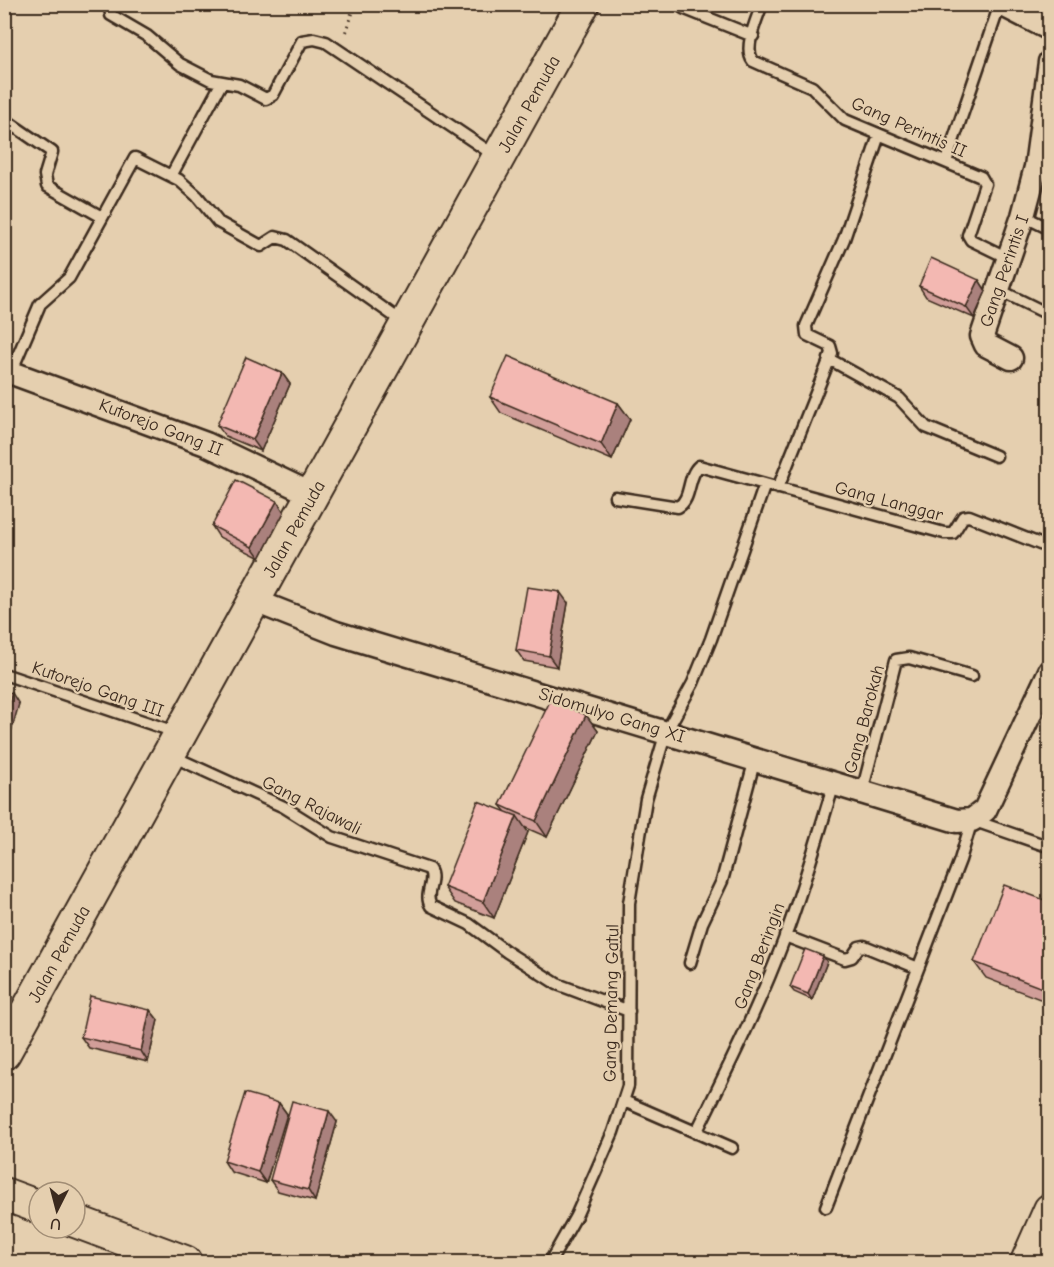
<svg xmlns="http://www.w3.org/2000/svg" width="1054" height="1267" font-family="'Comic Neue',sans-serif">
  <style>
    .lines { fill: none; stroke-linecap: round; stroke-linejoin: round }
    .lane-casing { stroke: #3b2a1e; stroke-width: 15 }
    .street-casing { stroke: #3b2a1e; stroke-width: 27 }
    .secondary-casing { stroke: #3b2a1e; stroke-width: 36 }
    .path { stroke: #3b2a1e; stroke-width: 4; stroke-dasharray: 1.5 4.5; stroke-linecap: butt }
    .lane { stroke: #e5cfaf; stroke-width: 10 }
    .street { stroke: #e5cfaf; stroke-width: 22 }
    .secondary { stroke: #e5cfaf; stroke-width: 32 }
    .wall { fill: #d19e99; stroke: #3b2a1e; stroke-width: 1.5 }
    .shaded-wall { fill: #aa817d; stroke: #3b2a1e; stroke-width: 1.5 }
    .building { fill: #f3b8b2; stroke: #3b2a1e; stroke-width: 1.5 }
    .labels { text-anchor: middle; stroke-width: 4.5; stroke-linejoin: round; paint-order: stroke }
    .street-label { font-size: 18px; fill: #3b2a1e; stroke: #e5cfaf }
  </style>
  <rect width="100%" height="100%" fill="#e5cfaf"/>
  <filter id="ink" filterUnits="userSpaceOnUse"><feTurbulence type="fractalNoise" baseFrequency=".0167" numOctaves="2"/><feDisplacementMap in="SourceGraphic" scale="12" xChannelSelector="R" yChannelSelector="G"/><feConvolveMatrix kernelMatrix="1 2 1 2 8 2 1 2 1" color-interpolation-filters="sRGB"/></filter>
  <g filter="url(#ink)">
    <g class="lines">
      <g class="lane-casing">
        <path id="lane" d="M110 4 111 15 147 36 180 64 211 80 239 85 266 99 273 95 302 41 314 39 326 42 497 157
          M762 4C757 19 743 48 753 61L812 87 845 120 981 177 985 184 968 235 971 240 1008 258
          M683 8 753 36
          M4 119 52 152 45 175 47 186 102 217
          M946 162 1000 4
          M171 176 222 82
          M1023 216 1050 229
          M997 289 1050 315
          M829 359 899 398 926 427 996 456
          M11 372 40 304 69 278 135 158 179 180 197 196 218 222 261 246 275 237 287 240 404 323
          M778 488 832 353 830 346 807 335 806 326 844 239 879 135
          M615 497 678 507C692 499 687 476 699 466L765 484
          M4 674 178 733
          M172 756 284 807 332 837 429 869C437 881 423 894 431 906L469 924 507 952 557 984 629 1011
          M862 792 896 660 909 658 972 676
          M785 936 845 959 852 957 859 947 864 946 918 968
          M690 963 702 923 722 881 755 759
          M624 1101 732 1148
          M696 1133C728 1068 760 1004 785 937 804 886 818 835 834 784
          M826 1207 960 860 972 820 1050 847
          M550 1262 576 1216 596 1171 613 1132 628 1086 629 903 646 799 666 732 693 683 711 639 765 484 944 533H953L963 517 969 516 1050 548"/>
      </g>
      <g class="street-casing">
        <path id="street" d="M1001 4 1050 29
          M1011 358 986 345 982 336 1023 216 1036 167 1050 62
          M4 370 206 444 313 495
          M255 601 336 633 957 821 972 820 985 810 1050 671"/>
      </g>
      <g class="secondary-casing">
        <path id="secondary" d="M4 1053 583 4
          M4 1194 39 1207
          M75 1221 185 1262
          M1027 1262 1050 1210"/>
      </g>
      <path class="path" d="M346 32 355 4"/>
      <use href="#lane" class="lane"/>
      <use href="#street" class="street"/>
      <use href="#secondary" class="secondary"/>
    </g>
    <path class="wall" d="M979 280 986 291 974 318 926 297 919 286Z
      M282 373 290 384 261 451 225 436 217 425Z
      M490 397 618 403 630 419 612 460 501 413Z
      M277 501 284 512 260 558 219 537 212 526Z
      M568 603 557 667 524 661 516 650Z
      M586 715 598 731 547 837 524 827 528 832 494 918 455 903 444 887 505 811 500 805Z
      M1050 902V1003L986 978 974 962Z
      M827 962 812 1000 794 992 790 987Z
      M150 1010 158 1020 148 1062 89 1048 81 1037Z
      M279 1103 287 1114 266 1183 231 1172 224 1161Z
      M337 1122 315 1201 278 1191 270 1180Z"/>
    <path class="shaded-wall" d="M979 280 986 291 974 318 966 307Z
      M282 373 290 384 261 451 253 440Z
      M618 403 630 419 612 460 601 444Z
      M277 501 284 512 260 558 252 547Z
      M560 592 568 603 557 667 549 656Z
      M12 693 19 704 4 756V718Z
      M586 715 598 731 547 837 536 821Z
      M517 816 528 832 494 918 483 902Z
      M823 956 827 962 812 1000 808 994Z
      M150 1010 158 1020 148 1062 141 1051Z
      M279 1103 287 1114 266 1183 258 1172Z
      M329 1111 337 1122 315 1201 308 1190Z"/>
    <path class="building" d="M931 258 979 280 966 307 919 286Z
      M508 356 618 403 601 444 490 397Z
      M246 357 282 373 253 440 217 425Z
      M236 480 277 501 252 547 212 526Z
      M527 587 560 592 549 656 516 650Z
      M4 691 12 693 4 718Z
      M551 699 586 715 536 821 500 805Z
      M478 801 517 816 483 902 444 887Z
      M1004 885 1050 902V991L974 962Z
      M805 949 823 956 808 994 790 987Z
      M90 996 150 1010 141 1051 81 1037Z
      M245 1093 279 1103 258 1172 224 1161Z
      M292 1101 329 1111 308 1190 270 1180Z"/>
  </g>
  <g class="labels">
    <g class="street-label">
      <text transform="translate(529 104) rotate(-61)" y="6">Jalan Pemuda</text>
      <text transform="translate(909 127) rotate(24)" y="6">Gang Perintis II</text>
      <text transform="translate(1004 271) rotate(-71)" y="6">Gang Perintis I</text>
      <text transform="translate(161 427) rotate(21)" y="6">Kutorejo Gang II</text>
      <text transform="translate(889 501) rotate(15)" y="6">Gang Langgar</text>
      <text transform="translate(294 529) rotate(-61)" y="6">Jalan Pemuda</text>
      <text transform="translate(98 689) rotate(19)" y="6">Kutorejo Gang III</text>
      <text transform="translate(612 715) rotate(17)" y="6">Sidomulyo Gang XI</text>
      <text transform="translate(864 719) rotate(-75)" y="6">Gang Barokah</text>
      <text transform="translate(312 805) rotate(27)" y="6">Gang Rajawali</text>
      <text transform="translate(59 954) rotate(-61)" y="6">Jalan Pemuda</text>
      <text transform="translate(759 956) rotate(-69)" y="6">Gang Beringin</text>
      <text transform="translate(611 1003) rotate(-89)" y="6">Gang Demang Gatul</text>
    </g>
  </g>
  <rect width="1054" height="1267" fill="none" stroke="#e5cfaf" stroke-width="24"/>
  <rect x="12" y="12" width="1030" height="1243" fill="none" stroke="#3b2a1e" stroke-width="2" filter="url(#ink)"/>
  <g transform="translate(57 1210) rotate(186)"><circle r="28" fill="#e5cfaf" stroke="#a18d75" stroke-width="1.5"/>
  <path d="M0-4.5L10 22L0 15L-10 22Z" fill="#3b2a1e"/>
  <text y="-9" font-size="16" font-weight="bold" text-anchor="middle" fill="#3b2a1e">U</text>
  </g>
</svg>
